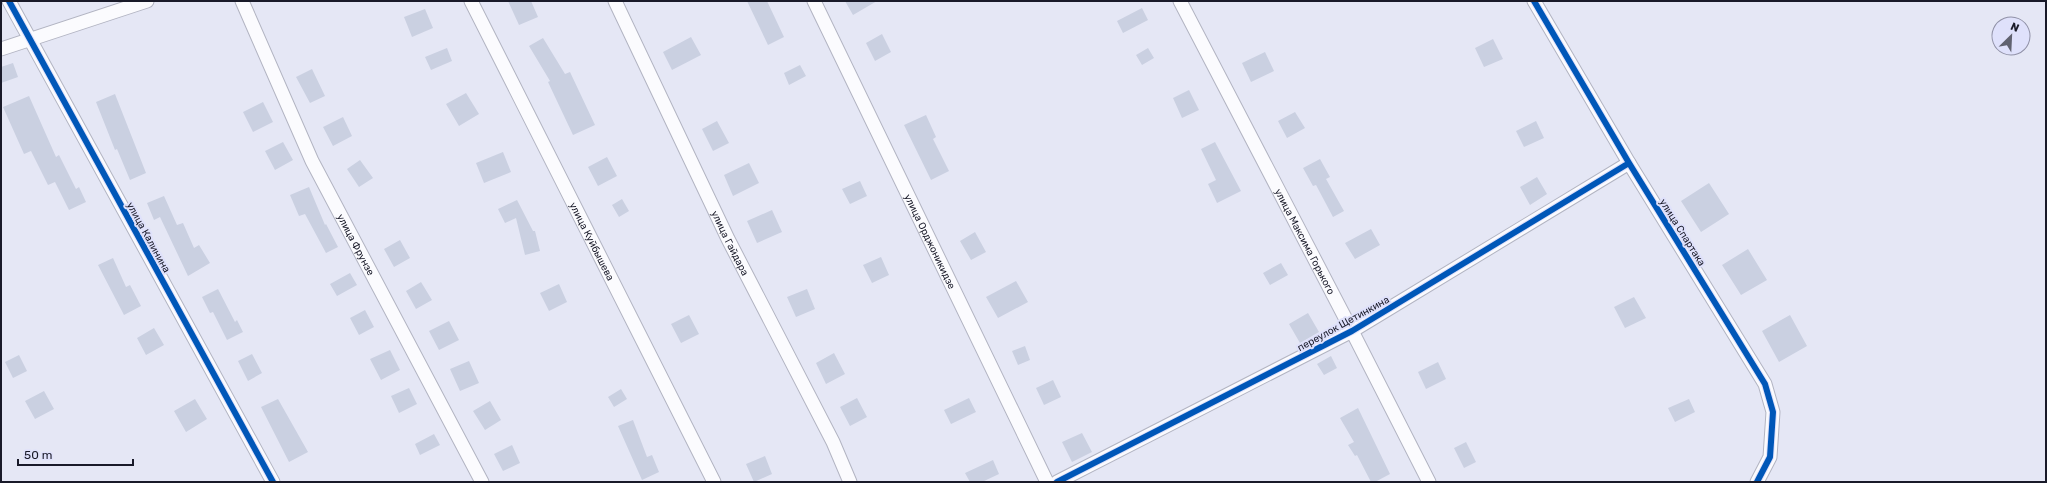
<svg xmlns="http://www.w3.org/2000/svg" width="2047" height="483" font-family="Rubik,sans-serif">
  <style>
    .building { fill: #cad0e1 }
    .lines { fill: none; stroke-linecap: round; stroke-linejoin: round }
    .minor-casing { stroke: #b2b4c2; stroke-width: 15 }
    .minor { stroke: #fbfbfe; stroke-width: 13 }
    .cycleway-casing { stroke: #dfe1fb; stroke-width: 8 }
    .cycleway { stroke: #0057b8; stroke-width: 6 }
    .labels { text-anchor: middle; stroke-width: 4; stroke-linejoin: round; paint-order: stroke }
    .street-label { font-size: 10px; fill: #191a29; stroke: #dfe1fb }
  </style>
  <rect width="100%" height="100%" fill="#e5e7f5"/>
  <path class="building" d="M508 1H531L538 17 519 25Z
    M747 1H767L784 37 768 45Z
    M845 1H877L853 15Z
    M1142 8 1148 20 1123 33 1117 21Z
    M425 9 433 28 412 37 404 17Z
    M882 34 891 52 875 61 866 43Z
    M691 37 701 55 672 70 663 52Z
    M543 38 565 74 570 72 595 125 573 135 548 82 550 81 529 46Z
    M1493 39 1503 59 1484 67 1475 48Z
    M447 48 452 61 431 70 425 57Z
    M1148 48 1154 58 1142 65 1136 55Z
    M1265 52 1274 71 1251 82 1242 63Z
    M13 63 18 77 1 83V67Z
    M800 65 806 76 789 85 784 73Z
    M312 69 325 96 310 103 296 77Z
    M1189 90 1199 110 1182 118 1173 98Z
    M466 93 479 114 459 126 446 104Z
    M115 94 146 173 130 180 117 149 115 150 96 102Z
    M29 96 56 157 59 155 76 189 79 187 86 202 69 210 55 182 48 185 31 151 24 154 3 107Z
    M263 102 273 122 253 132 243 112Z
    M1295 112 1305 128 1287 138 1278 121Z
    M926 115 936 137 933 139 949 171 931 180 904 125Z
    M343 117 352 136 333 146 323 127Z
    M717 121 729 143 713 151 702 129Z
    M1536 121 1544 138 1524 147 1516 131Z
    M283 142 293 160 275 170 265 151Z
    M1215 142 1241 191 1217 203 1208 184 1216 180 1201 149Z
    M503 152 511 172 484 183 476 163Z
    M607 157 617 176 598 186 588 167Z
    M1320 159 1330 177 1326 179 1344 211 1333 217 1316 185 1313 186 1303 168Z
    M360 160 373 178 359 187 347 169Z
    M749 163 759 183 733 196 724 175Z
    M1537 177 1547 194 1530 205 1520 187Z
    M860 181 867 196 850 204 842 189Z
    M1709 183 1729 214 1701 232 1681 201Z
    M309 187 325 225 326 224 338 247 326 253 305 214 299 216 290 195Z
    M164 196 177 225 183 223 194 248 199 245 210 263 188 276 160 217 154 220 147 203Z
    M622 199 629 211 619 217 612 205Z
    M517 200 533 231H535L540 251 525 255 516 218 505 223 498 209Z
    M772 210 782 232 757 243 747 221Z
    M1371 229 1380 245 1355 259 1345 243Z
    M975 232 986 252 971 260 960 241Z
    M400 240 410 258 394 267 384 249Z
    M1748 249 1767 280 1741 295 1722 265Z
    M881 257 889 275 872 283 863 265Z
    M113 258 126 287 130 285 141 306 124 315 98 265Z
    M1281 263 1288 275 1270 285 1263 273Z
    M350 273 357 285 337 296 330 284Z
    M1016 281 1028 302 998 318 986 297Z
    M421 282 432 300 416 309 406 291Z
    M559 284 567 302 549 311 540 293Z
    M218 289 235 322 237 320 243 332 227 340 213 312 210 313 202 297Z
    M807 289 815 309 796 317 787 297Z
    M1634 297 1646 318 1625 328 1614 307Z
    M365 310 374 327 359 335 350 318Z
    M1308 313 1319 332 1300 343 1289 324Z
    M689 315 699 334 681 343 671 324Z
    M1790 315 1807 346 1779 362 1762 331Z
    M449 321 459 340 439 350 429 331Z
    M154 328 164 345 146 355 137 338Z
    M1025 346 1030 360 1018 365 1012 351Z
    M390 350 400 370 381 380 370 359Z
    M834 353 845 374 826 384 816 363Z
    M252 354 262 373 248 381 238 361Z
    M19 355 27 371 13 378 5 362Z
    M1331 356 1337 368 1324 375 1317 364Z
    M469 361 479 383 460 391 450 369Z
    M1438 362 1446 379 1426 389 1418 372Z
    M1053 380 1061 397 1044 405 1036 388Z
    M409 388 417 404 399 413 391 396Z
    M621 389 627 399 614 407 608 397Z
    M44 391 54 409 35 419 25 401Z
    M857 398 867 417 850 426 840 407Z
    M969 398 976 412 951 424 944 410Z
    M195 399 207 419 186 432 174 411Z
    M278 399 308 452 289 462 261 407Z
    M1689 399 1695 412 1675 422 1668 408Z
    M490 401 501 420 485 430 473 411Z
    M1358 408 1390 474 1375 482H1371L1357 455 1355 456 1348 445 1354 442 1340 418Z
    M633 420 647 457 652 455 659 472 642 480 618 426Z
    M1082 433 1092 452 1072 462 1062 442Z
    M434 434 440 445 420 455 415 444Z
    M1466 442 1476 462 1464 468 1454 448Z
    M512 445 520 463 503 471 494 454Z
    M765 456 772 474 754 482 746 464Z
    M993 460 999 474 982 482H970L965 473Z"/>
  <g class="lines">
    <g class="minor-casing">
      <g id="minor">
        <path d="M9 1 273 482"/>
        <path id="s1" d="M242 1 312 161 482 482"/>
        <path id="s2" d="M471 1 714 482"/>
        <path id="s3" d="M615 1 728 239 833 442 850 482"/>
        <path id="s4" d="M814 1 1047 482"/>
        <path id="s5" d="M1180 1 1352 331 1429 482"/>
        <path d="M1534 1 1629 163 1765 384 1773 412 1770 457 1757 482"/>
        <path d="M1 49 147 1"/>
        <path d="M1057 482 1352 331 1629 163"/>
      </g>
    </g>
    <use href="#minor" class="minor"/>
    <g class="cycleway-casing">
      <path id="cycleway" d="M9 1 273 482
        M1534 1 1629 163 1765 384 1773 412 1770 457 1757 482
        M1057 482 1352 331 1629 163"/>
    </g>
    <use href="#cycleway" class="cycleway"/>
  </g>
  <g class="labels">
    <g class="street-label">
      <text transform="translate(1683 232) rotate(58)" y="4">улица Спартака</text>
      <text transform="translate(149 237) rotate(61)" y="4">улица Калинина</text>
      <text dy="4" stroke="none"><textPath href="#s5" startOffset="271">улица Максима Горького</textPath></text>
      <text dy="4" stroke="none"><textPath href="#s2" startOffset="269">улица Куйбышева</textPath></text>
      <text dy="4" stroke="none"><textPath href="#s4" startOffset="267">улица Орджоникидзе</textPath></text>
      <text dy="4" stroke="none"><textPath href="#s3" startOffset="268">улица Гайдара</textPath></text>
      <text dy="4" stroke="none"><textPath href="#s1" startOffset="269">улица Фрунзе</textPath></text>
      <text transform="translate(1343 323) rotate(-29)" y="4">переулок Щетинкина</text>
    </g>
  </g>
  <rect width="2047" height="483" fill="none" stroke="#191a29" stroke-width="4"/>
  <g transform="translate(2011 36) rotate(24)"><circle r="19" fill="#dfe1fb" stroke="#9091a7"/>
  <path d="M0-3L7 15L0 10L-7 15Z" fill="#606270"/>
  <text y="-6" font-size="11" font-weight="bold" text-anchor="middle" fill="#191a29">N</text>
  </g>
  <path d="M18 459v6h115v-6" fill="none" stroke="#191a29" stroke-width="2"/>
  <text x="24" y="459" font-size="12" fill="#191a29" stroke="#dfe1fb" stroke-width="3" paint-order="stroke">50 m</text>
</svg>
